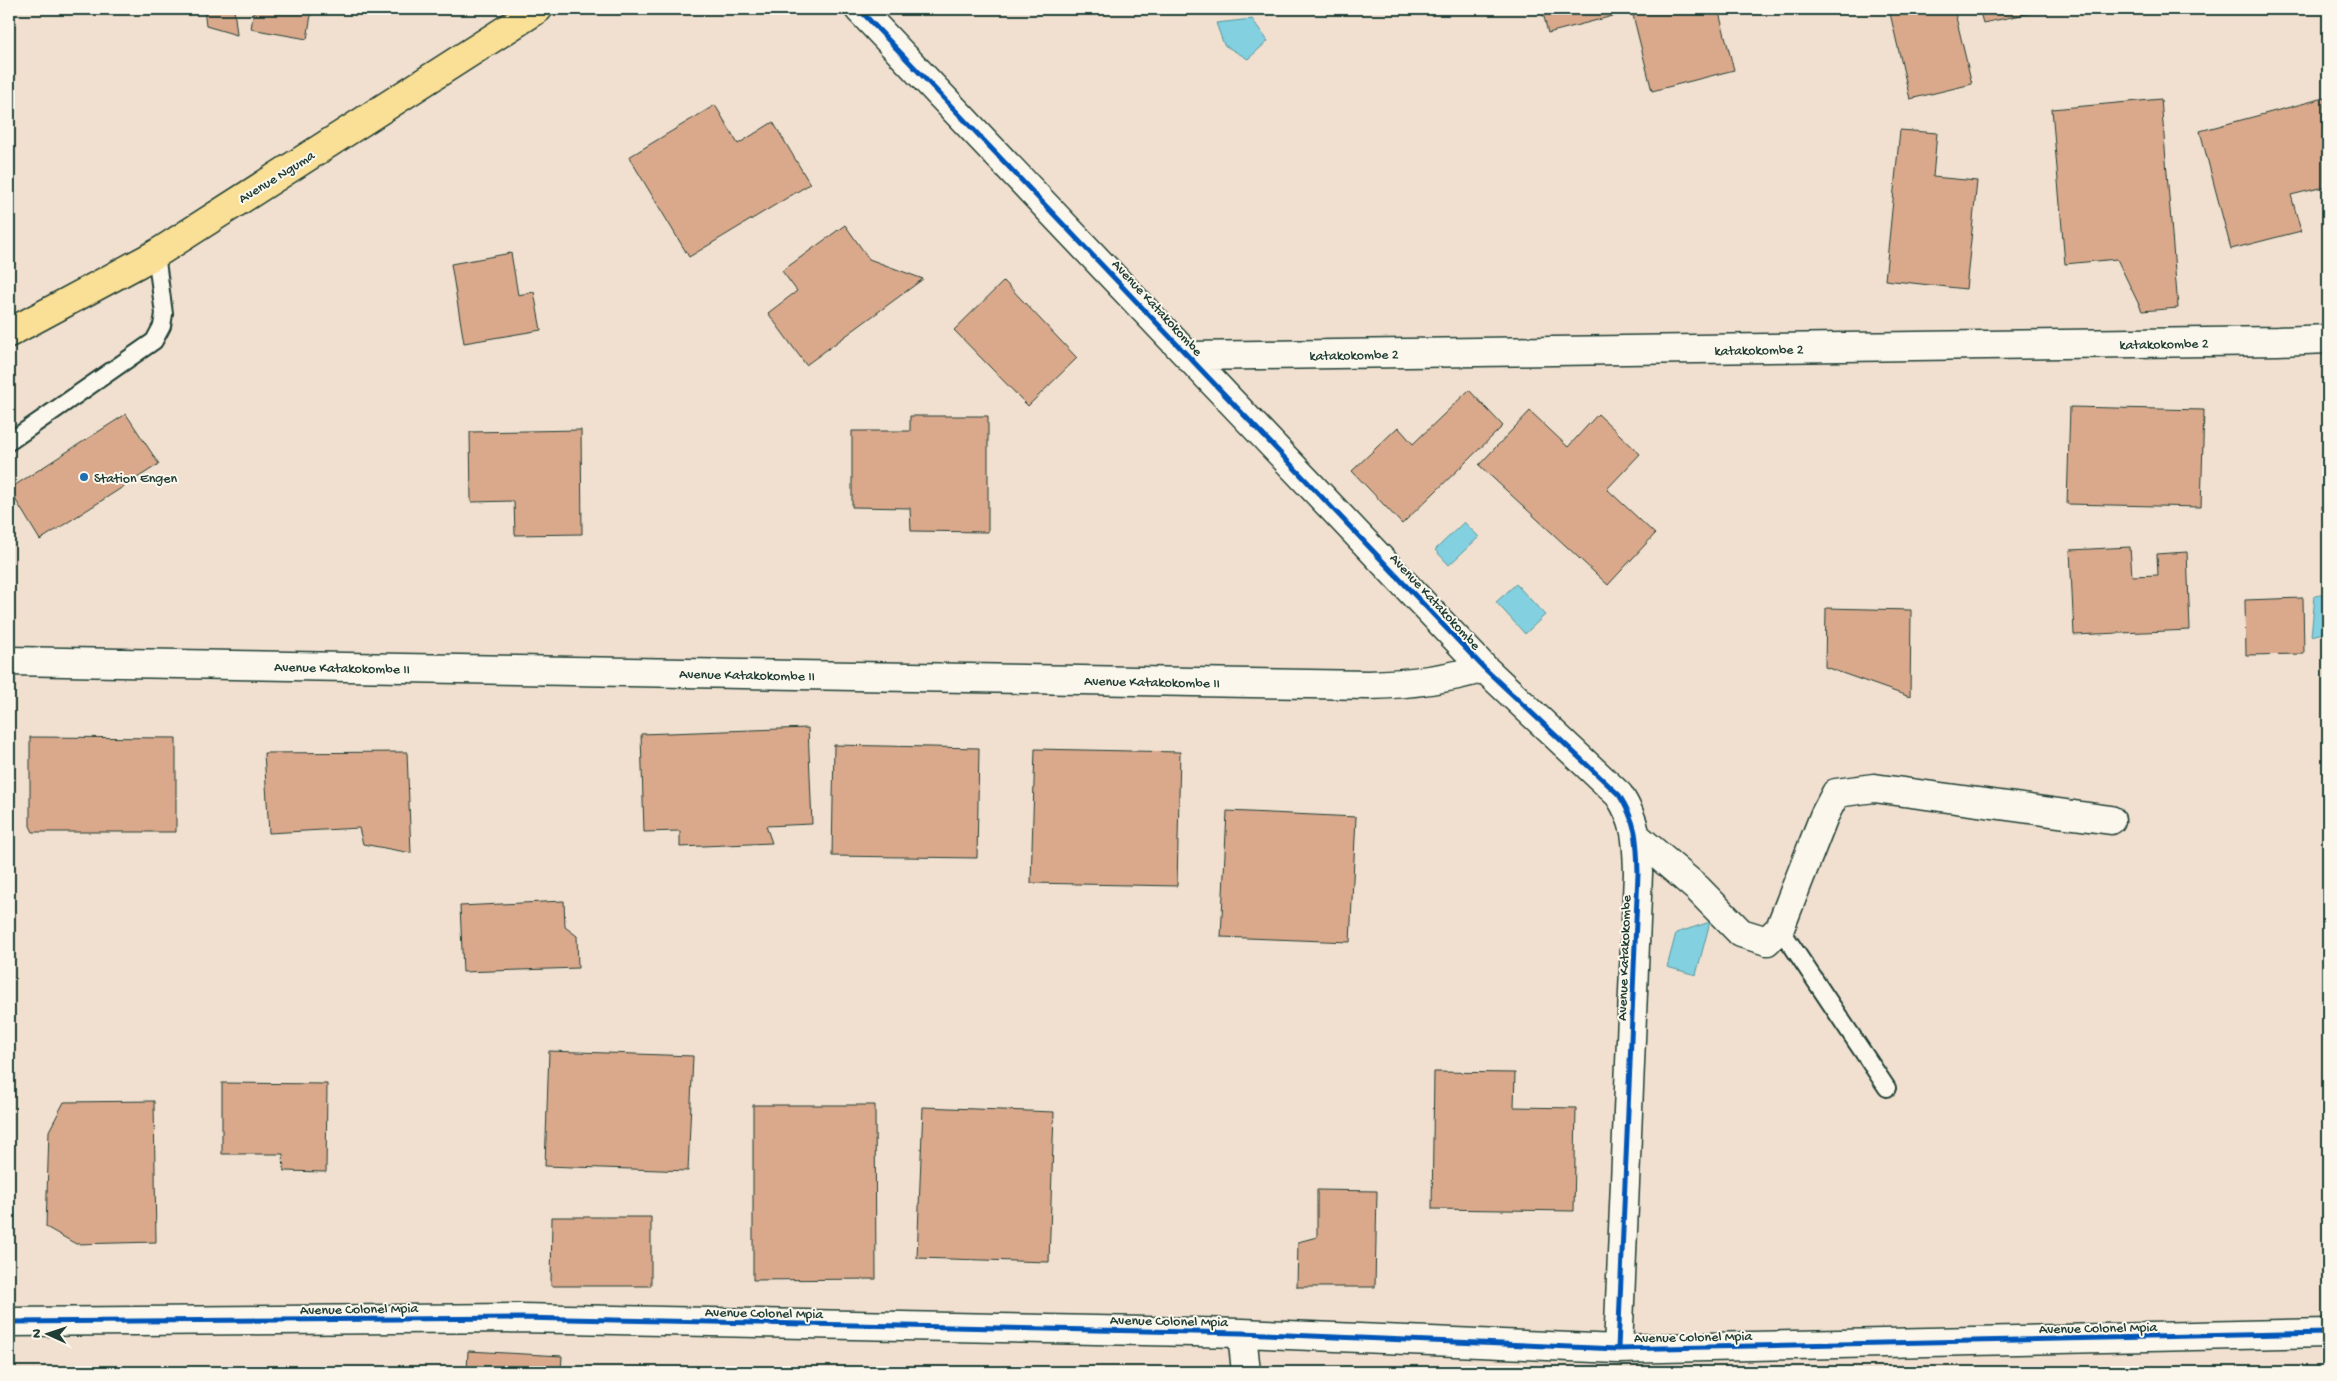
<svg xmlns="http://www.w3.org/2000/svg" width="2337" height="1381" font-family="'Gochi Hand',sans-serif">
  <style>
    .water { fill: #82d0e0; stroke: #5a959b }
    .building { fill: #daa98c; stroke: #1f3d34 }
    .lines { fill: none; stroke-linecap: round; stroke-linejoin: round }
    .lane-casing { stroke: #1f3d34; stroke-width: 20 }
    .street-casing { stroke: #1f3d34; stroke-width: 31 }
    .primary-casing { stroke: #1f3d34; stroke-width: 31 }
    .lane { stroke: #fbf7ec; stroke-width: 16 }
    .street { stroke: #fbf7ec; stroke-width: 28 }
    .primary { stroke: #fadf96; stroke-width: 28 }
    .cycleway-casing { stroke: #fbf7ec; stroke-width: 8 }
    .cycleway { stroke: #0057b8; stroke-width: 5 }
    .poi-dot { fill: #1f6fb2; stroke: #fbf7ec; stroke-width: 2 }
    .labels { text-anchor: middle; stroke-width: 4; stroke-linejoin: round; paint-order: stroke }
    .street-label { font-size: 14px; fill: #1f3d34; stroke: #fbf7ec }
    .poi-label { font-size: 14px; fill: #1f3d34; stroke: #fbf7ec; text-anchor: start }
  </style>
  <rect width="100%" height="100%" fill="#f1e0cf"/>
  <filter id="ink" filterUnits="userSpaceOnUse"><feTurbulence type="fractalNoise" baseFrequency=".02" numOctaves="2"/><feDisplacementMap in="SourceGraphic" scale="10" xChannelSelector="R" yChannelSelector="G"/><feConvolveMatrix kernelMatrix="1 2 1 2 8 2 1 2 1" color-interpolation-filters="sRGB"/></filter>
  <g filter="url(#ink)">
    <path class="water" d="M1252 19 1268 41 1248 59 1224 45 1216 23Z
      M1464 522 1479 537 1449 565 1435 550Z
      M1516 584 1545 615 1525 634 1496 602Z
      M2328 593V632L2311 636 2315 596Z
      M1710 922 1696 975 1667 967 1676 933Z"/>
    <path class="building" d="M204 9H234L237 35 206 26Z
      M254 9H312L307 39 251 29Z
      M1542 9H1718L1734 70 1652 91 1632 11 1548 33Z
      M1889 9H1954L1972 84 1910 99Z
      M1979 9H2050L1983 23Z
      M2328 97V186L2291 195 2301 231 2231 249 2200 131Z
      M2161 99 2178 308 2142 311 2117 259 2065 264 2052 109Z
      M715 105 738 144 773 122 810 184 689 257 629 157Z
      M1900 130 1937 133 1933 177 1977 181 1966 289 1885 280Z
      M845 225 869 259 923 279 806 365 768 313 797 291 782 271Z
      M511 253 518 295 534 292 541 330 464 343 451 264Z
      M1004 281 1077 358 1028 406 954 330Z
      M1469 390 1503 426 1402 524 1352 471 1398 427 1413 444Z
      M2070 407 2204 410 2201 507 2067 504Z
      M1530 411 1568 447 1598 414 1640 454 1607 489 1655 534 1608 585 1479 465Z
      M126 414 159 464 40 540 9 489Z
      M910 416H988V532L911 531 910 508 852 507V431H910Z
      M581 430 582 534 515 535 514 501 471 502 470 432Z
      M2130 547 2132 576 2158 575 2157 554 2187 552 2190 630 2074 635 2070 550Z
      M2303 598 2304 654 2246 655 2245 600Z
      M1826 608 1911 610 1910 697 1825 667Z
      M808 728 812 824 766 826 772 843 680 847V831L644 832 641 734Z
      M30 737 176 738V832H33L30 826Z
      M834 745 979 748 977 858 832 856Z
      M1035 749 1180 752 1177 886 1031 883Z
      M407 752 411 853 363 844 359 828 269 833 264 753Z
      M1227 811 1356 817 1350 942 1221 937Z
      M564 901 565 927 577 936 578 968 463 972 460 906Z
      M549 1051 693 1056 688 1171 545 1166Z
      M1434 1072 1515 1073 1514 1107 1576 1108 1574 1211 1432 1209Z
      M222 1083 327 1084 326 1172 284 1171 283 1154H222Z
      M154 1101 156 1242 76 1244 46 1227 49 1131 64 1102Z
      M753 1105H875L876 1279 753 1280Z
      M923 1107 1054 1112 1049 1262 917 1258Z
      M1317 1190 1377 1191 1375 1287H1297L1298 1242 1317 1237Z
      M552 1217H651V1286H551Z
      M468 1351 562 1356 561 1372H467Z"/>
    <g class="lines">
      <g class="lane-casing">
        <path id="lane" d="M9 442 154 341 162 326 164 314 156 254
          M1780 928 1887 1088"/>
      </g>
      <g class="street-casing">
        <path id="street" d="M859 9 1484 668 1619 795C1637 823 1637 840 1638 873L1618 1349
          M1189 356 2278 341 2328 339
          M9 661 1368 685C1409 684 1445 680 1484 668
          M1637 837 1698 889 1741 933 1767 941 1780 928 1824 816 1836 793 1874 788 2111 820
          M9 1322 520 1318 1242 1333 1618 1349 2328 1333
          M1242 1333 1246 1372"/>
      </g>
      <g class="primary-casing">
        <path id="primary" d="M9 333 156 254 538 9"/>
      </g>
      <use href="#lane" class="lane"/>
      <use href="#street" class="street"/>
      <use href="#primary" class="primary"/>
      <g class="cycleway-casing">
        <path id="cycleway" d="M859 9 1484 668 1619 795C1637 823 1637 840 1638 873L1618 1349
          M9 1322 520 1318 1242 1333 1618 1349 2328 1333"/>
      </g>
      <use href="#cycleway" class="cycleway"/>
    </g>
  </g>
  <circle class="poi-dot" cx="84" cy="477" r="5"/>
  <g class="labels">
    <g class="street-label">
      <text transform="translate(276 176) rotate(-32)" y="5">Avenue Nguma</text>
      <text transform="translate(1158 307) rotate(47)" y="5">Avenue Katakokombe</text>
      <text transform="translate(2164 343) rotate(-1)" y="5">katakokombe 2</text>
      <text transform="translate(1759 349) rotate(-1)" y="5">katakokombe 2</text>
      <text transform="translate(1354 354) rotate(-1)" y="5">katakokombe 2</text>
      <text transform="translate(1436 601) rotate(47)" y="5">Avenue Katakokombe</text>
      <text transform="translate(342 667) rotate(1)" y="5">Avenue Katakokombe II</text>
      <text transform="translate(747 674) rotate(1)" y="5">Avenue Katakokombe II</text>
      <text transform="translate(1152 681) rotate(1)" y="5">Avenue Katakokombe II</text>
      <text transform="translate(1623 958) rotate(-88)" y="5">Avenue Katakokombe</text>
      <text transform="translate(359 1308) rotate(-1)" y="5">Avenue Colonel Mpia</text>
      <text transform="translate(764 1312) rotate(1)" y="5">Avenue Colonel Mpia</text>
      <text transform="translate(1169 1320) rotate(1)" y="5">Avenue Colonel Mpia</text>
      <text transform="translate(2098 1327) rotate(-1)" y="5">Avenue Colonel Mpia</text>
      <text transform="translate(1693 1336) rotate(-1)" y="5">Avenue Colonel Mpia</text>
    </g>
    <g class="poi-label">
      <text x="94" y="482">Station Engen</text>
    </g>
  </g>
  <rect width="2337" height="1381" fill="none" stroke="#fbf7ec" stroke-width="30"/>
  <rect x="15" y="15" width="2307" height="1351" fill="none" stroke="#1f3d34" stroke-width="2" filter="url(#ink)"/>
  <g transform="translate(48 1334) rotate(273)" stroke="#fbf7ec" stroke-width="4" paint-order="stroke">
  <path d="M0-4L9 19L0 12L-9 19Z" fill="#1f3d34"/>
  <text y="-8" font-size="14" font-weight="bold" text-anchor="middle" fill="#1f3d34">N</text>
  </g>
</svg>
